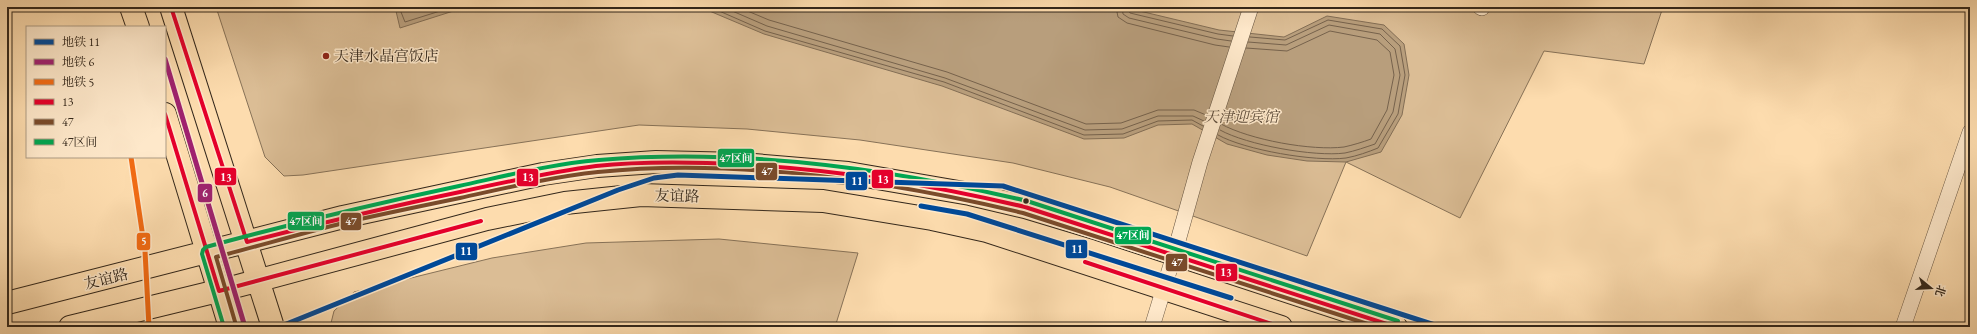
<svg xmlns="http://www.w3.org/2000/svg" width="1977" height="334" font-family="'EB Garamond','Noto Serif SC',serif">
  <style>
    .green { fill: #dbbd95; stroke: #877258 }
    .water { fill: #b89e7c; stroke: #836e55 }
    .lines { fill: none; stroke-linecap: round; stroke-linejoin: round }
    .shore { stroke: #76624c; stroke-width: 1 }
    .minor-casing { stroke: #665440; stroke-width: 16 }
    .primary-casing { stroke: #33271b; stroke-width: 24 }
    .minor { stroke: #fee8ca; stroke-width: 15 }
    .primary { stroke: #fddcae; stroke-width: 22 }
    .bus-1-casing { stroke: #fee8ca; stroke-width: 7 }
    .bus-2-casing { stroke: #fee8ca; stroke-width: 7 }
    .bus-3-casing { stroke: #fee8ca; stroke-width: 7 }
    .bus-1 { stroke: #e4002b; stroke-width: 4 }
    .bus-2 { stroke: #7a4b2a; stroke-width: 4 }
    .bus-3 { stroke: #00a651; stroke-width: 4 }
    .metro-1-casing { stroke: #fee8ca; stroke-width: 8 }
    .metro-2-casing { stroke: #fee8ca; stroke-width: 8 }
    .metro-3-casing { stroke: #fee8ca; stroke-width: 8 }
    .metro-1 { stroke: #004998; stroke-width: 5 }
    .metro-2 { stroke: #9f216f; stroke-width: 5 }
    .metro-3 { stroke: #f16b14; stroke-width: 5 }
    .poi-dot { fill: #8f2418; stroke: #fee8ca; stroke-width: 1.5 }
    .bus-dot { fill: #33271b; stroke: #fee8ca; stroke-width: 1.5 }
    .labels { text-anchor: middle; stroke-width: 3; stroke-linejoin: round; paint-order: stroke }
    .poi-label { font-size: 15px; fill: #33271b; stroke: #fee8ca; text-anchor: start }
    .park-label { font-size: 15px; font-style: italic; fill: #5d4c3a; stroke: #fee8ca }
    .street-label { font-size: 15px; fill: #33271b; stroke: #fee8ca }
    .line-badge { stroke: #fee8ca; stroke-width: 1.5 }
    .badge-label { font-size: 11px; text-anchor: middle; font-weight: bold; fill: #fff }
  </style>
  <rect width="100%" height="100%" fill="#fddcae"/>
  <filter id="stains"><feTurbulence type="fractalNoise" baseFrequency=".005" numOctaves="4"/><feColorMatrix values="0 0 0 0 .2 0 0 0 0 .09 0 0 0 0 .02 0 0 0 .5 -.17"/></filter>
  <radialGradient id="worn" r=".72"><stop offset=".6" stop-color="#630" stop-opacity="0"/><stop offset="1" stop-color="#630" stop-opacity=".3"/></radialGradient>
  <path class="green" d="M216 7H1663L1644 64 1544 51 1460 218 1346 162 1307 256 1110 187 1013 163 860 140 747 129 639 125 303 175 284 176 265 157Z
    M719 239 858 253 835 327H330L334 311 354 292 492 258 586 243Z"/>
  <path class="water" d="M395 7H466L400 28Z
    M700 7H1123L1219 30 1284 37 1327 16 1384 25 1404 44 1409 75 1402 115 1381 152 1346 162 1307 161 1267 155 1227 144 1192 124 1158 125 1124 138 1084 139 942 86 764 34Z"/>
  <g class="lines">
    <path class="shore" d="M399 7 405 22 453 7
      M710 7 765 31 944 82 1084 135 1123 134 1158 121 1192 120 1203 126
      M723 7 767 26 945 78 1085 130 1122 129 1158 116H1193L1204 121
      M738 7 769 20 947 72 1086 124 1121 123 1158 110H1194L1206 115
      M1116 7 1118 17 1127 23 1215 45 1229 47
      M1122 7 1123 14 1129 18 1217 39 1231 41
      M1127 7 1130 13 1218 34 1233 36
      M1221 124C1250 140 1312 151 1344 147 1353 145 1363 142 1371 139L1387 110 1394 75 1390 52 1377 40 1330 31 1287 51 1246 48
      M1220 130C1247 145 1314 157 1345 153 1355 151 1366 147 1375 144L1393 112 1400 75 1395 49 1380 34 1329 25 1286 45 1248 42
      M1218 135C1245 150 1315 162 1346 158 1357 156 1368 152 1378 148L1398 114 1405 75 1400 46 1382 29 1328 20 1285 40 1250 37"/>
    <g class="minor-casing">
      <path id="minor" d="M1480 7 1482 8
        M1152 327 1174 255 1200 162 1251 7
        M1903 327 1970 132"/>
    </g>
    <g class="primary-casing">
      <path id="primary" d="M131 7 138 27
        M171 7 273 327
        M165 114 230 327
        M7 303 343 217 477 188 543 174 597 166 656 162 742 164 848 173 970 194 1025 207 1098 229 1396 327
        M70 327 230 288 487 219 565 203 641 195 823 201 932 219 987 231 1281 327"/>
    </g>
    <use href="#minor" class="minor"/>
    <use href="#primary" class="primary"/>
    <g class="bus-1-casing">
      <path id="bus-1" d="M171 7 247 242C318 224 388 207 460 192 505 182 550 172 596 166 633 162 670 162 707 163 815 166 921 182 1025 207L1396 327
        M165 114 219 291 481 221
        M1085 262 1281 327"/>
    </g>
    <g class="bus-2-casing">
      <path id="bus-2" d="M236 325 216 257C258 246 300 234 343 223 382 214 421 206 460 198 506 188 551 177 598 172 735 158 889 181 1023 213L1377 327"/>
    </g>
    <g class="bus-3-casing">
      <path id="bus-3" d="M224 327 202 254 203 250 206 247C290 224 374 204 459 186 505 176 551 164 599 160 742 148 888 168 1027 201L1398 321"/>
    </g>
    <use href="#bus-1" class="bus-1"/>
    <use href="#bus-2" class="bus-2"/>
    <use href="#bus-3" class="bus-3"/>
    <g class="metro-1-casing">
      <path id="metro-1" d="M921 206 967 214 1231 298
        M279 327 618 190 654 178 678 175 1003 186 1441 327"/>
    </g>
    <g class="metro-2-casing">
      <path id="metro-2" d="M165 59 245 327"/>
    </g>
    <g class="metro-3-casing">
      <path id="metro-3" d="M131 157 145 251 149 327"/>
    </g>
    <use href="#metro-1" class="metro-1"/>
    <use href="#metro-2" class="metro-2"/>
    <use href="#metro-3" class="metro-3"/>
  </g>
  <circle class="poi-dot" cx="326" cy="56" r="4"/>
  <circle class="bus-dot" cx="1026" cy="201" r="3.5"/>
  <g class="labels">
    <g class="poi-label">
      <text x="334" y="61">天津水晶宫饭店</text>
    </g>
    <g class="park-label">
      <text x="1241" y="122">天津迎宾馆</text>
    </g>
    <g class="street-label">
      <text transform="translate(677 196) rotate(1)" y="5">友谊路</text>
      <text transform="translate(106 279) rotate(-14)" y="5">友谊路</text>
    </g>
  </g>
  <g class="line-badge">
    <rect x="717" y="148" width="38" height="20" rx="4" fill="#00a651"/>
    <rect x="755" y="162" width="23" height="19" rx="4" fill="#7a4b2a"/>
    <rect x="214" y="167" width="23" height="19" rx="4" fill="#e4002b"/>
    <rect x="516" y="168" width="23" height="19" rx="4" fill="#e4002b"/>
    <rect x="871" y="169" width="23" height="20" rx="4" fill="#e4002b"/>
    <rect x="845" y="171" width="23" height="20" rx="4" fill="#004998"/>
    <rect x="197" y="183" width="16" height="20" rx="4" fill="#9f216f"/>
    <rect x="287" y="211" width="38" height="20" rx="4" fill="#00a651"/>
    <rect x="340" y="212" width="22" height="19" rx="4" fill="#7a4b2a"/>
    <rect x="1114" y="226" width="38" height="19" rx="4" fill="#00a651"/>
    <rect x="136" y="232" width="15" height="19" rx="4" fill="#f16b14"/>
    <rect x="1065" y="239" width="23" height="20" rx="4" fill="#004998"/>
    <rect x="455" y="242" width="23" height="19" rx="4" fill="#004998"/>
    <rect x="1165" y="253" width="23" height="19" rx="4" fill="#7a4b2a"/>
    <rect x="1215" y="263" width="23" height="19" rx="4" fill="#e4002b"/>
  </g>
  <g class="badge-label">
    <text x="736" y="162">47区间</text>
    <text x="767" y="175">47</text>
    <text x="226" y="181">13</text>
    <text x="528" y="181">13</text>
    <text x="883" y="183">13</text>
    <text x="857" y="185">11</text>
    <text x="205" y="197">6</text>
    <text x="306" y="225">47区间</text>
    <text x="351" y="225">47</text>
    <text x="1133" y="239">47区间</text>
    <text x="144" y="245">5</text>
    <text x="1077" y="253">11</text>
    <text x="466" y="255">11</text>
    <text x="1177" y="266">47</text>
    <text x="1226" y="276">13</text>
  </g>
  <rect width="1977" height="334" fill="none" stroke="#fddcae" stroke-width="24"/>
  <rect x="8" y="8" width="1961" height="318" fill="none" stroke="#33271b" stroke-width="2"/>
  <rect x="12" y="12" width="1953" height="310" fill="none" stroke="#33271b"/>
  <rect x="26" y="26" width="140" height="132" fill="#fee8ca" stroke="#ad9b84"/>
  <rect x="34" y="39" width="20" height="6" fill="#004998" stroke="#ad9b84"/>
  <text x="62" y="46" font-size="12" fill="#33271b">地铁 11</text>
  <rect x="34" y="59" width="20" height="6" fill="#9f216f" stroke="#ad9b84"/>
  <text x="62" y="66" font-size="12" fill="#33271b">地铁 6</text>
  <rect x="34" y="79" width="20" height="6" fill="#f16b14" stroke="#ad9b84"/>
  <text x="62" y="86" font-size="12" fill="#33271b">地铁 5</text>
  <rect x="34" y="99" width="20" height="6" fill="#e4002b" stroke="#ad9b84"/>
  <text x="62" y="106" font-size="12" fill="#33271b">13</text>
  <rect x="34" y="119" width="20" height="6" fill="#7a4b2a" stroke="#ad9b84"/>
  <text x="62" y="126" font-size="12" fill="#33271b">47</text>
  <rect x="34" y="139" width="20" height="6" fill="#00a651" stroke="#ad9b84"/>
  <text x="62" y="146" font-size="12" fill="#33271b">47区间</text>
  <g transform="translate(1931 288) rotate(108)" stroke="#fee8ca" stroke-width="3" paint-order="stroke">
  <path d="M0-3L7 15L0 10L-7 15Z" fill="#33271b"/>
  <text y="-6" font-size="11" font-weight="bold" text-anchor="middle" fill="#33271b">北</text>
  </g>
  <rect width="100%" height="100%" filter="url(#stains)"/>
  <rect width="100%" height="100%" fill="url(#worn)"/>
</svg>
